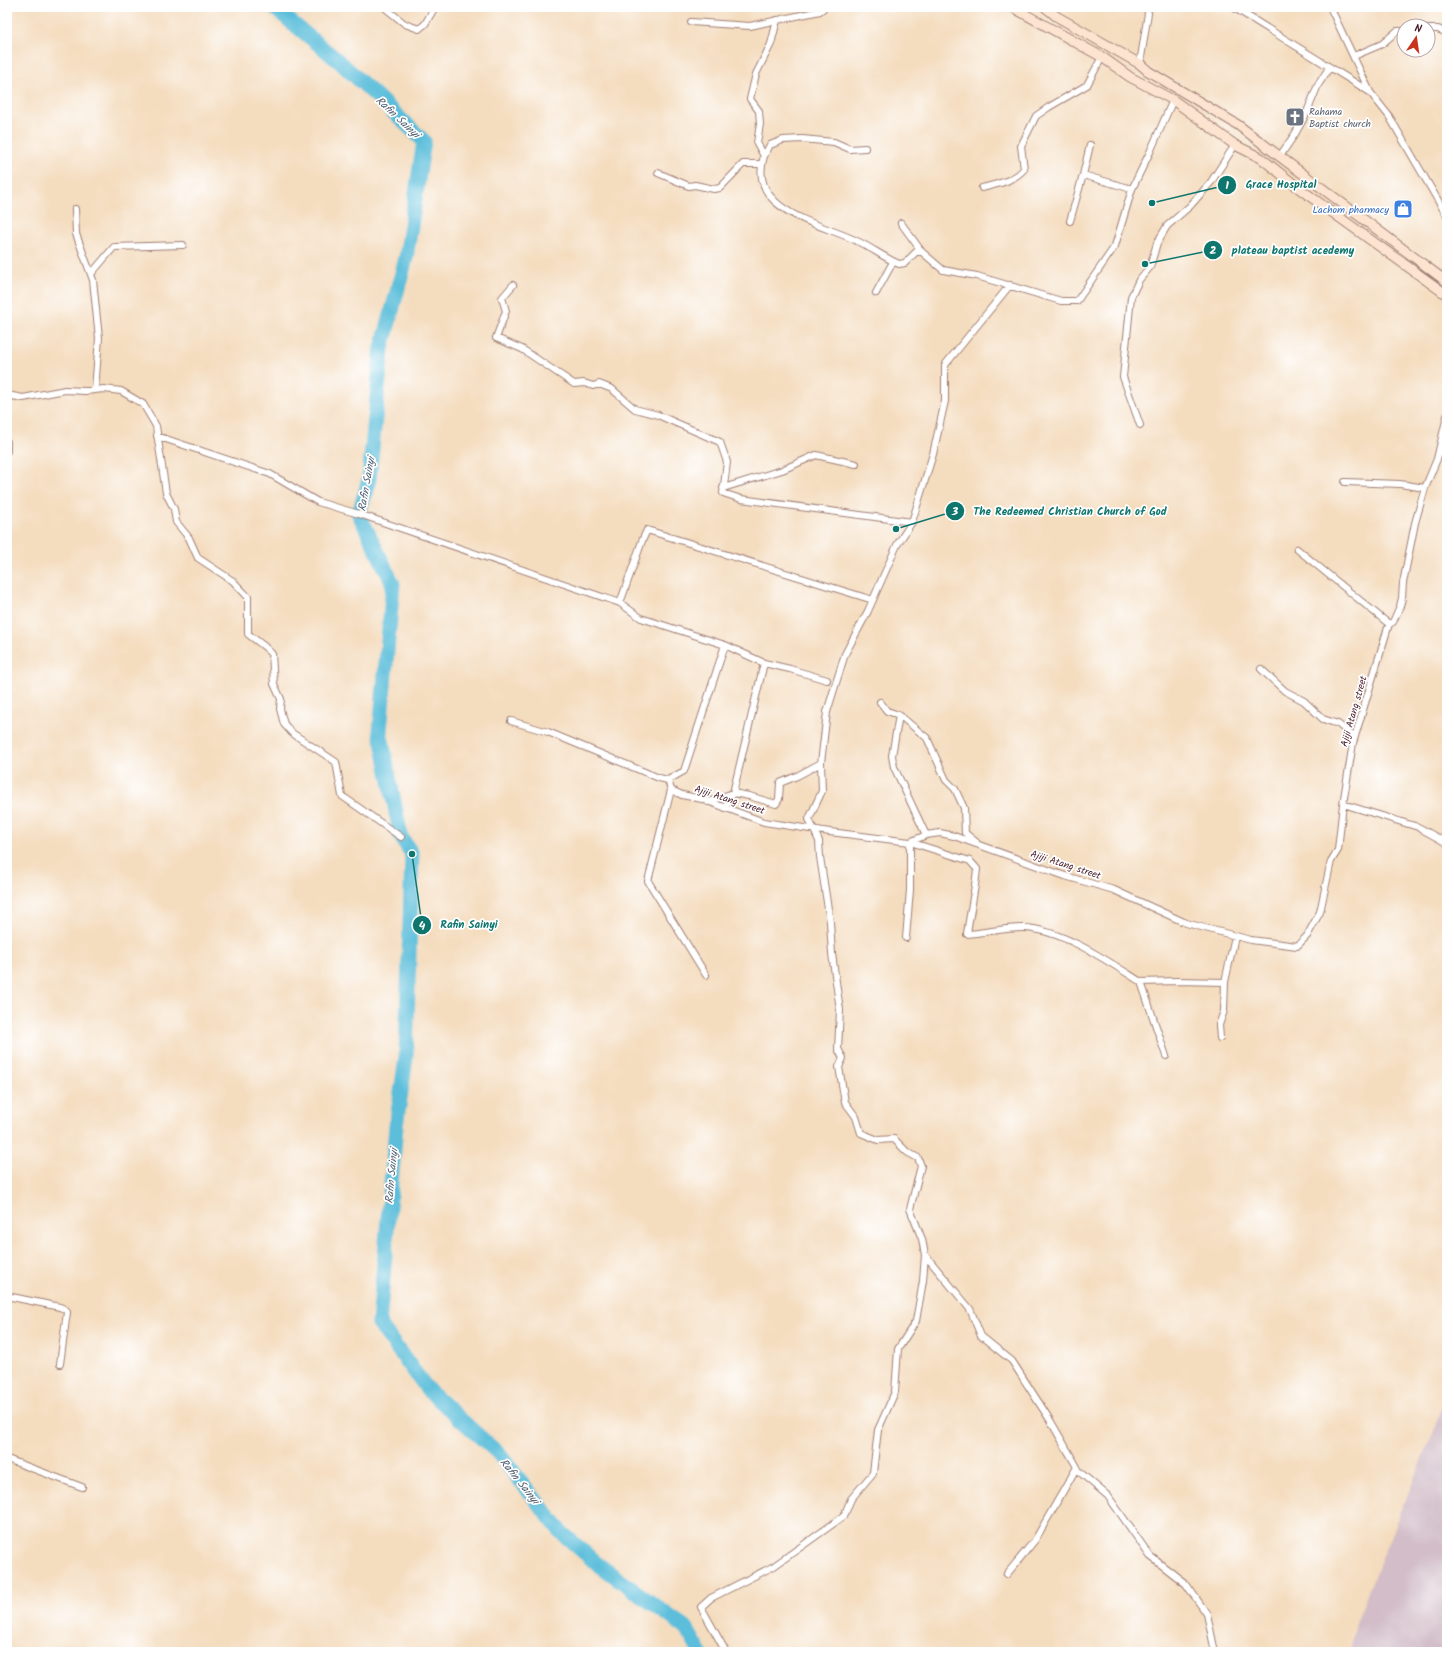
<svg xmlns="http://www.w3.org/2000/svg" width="1454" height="1659" font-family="Kalam,sans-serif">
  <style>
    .industrial { fill: #d2bdc8 }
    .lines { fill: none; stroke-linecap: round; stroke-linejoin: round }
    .river { stroke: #5cbeda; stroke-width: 15 }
    .minor-casing { stroke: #9f7e74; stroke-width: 8 }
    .secondary-casing { stroke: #9f7e74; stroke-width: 11 }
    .minor { stroke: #fff; stroke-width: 6 }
    .secondary { stroke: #fde4d1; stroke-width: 9 }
    .labels { text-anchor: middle; stroke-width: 3.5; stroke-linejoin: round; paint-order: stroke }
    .worship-label { font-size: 10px; fill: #5b616d; stroke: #fff; text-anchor: start }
    .shop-label { font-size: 10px; fill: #366cbe; stroke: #fff; text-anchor: end }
    .street-label { font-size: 10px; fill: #4a1f2b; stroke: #fff }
    .water-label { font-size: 11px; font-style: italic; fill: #515f71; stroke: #fff }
    .leader { fill: none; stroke: #0f766e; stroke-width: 1.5 }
    .callout-dot { fill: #0f766e; stroke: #fff; stroke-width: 1.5 }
    .mark-label { font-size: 12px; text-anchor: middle; font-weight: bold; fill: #fff }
    .callout-label { font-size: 11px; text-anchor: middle; font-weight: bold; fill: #0f766e; stroke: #fff; stroke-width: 3.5; stroke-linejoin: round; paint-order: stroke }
  </style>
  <rect width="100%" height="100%" fill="#fff"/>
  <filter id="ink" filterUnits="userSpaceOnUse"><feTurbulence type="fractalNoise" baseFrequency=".025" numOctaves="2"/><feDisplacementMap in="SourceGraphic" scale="8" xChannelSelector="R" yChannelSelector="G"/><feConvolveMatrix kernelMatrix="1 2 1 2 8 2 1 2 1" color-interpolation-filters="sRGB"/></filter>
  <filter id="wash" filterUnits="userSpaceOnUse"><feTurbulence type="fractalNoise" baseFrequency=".012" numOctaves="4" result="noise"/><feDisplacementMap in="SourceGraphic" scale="16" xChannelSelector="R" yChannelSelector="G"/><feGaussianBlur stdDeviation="0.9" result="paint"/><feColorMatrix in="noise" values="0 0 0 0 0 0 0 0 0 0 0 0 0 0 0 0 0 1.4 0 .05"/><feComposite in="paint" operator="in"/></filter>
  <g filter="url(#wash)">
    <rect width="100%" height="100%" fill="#f4dcbe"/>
    <path class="industrial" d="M1447 1396V1652H1350L1359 1615Z"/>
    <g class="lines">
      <path class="river" d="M273 7 341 63 424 141 406 258 382 348 369 479 359 514 393 584 380 731 401 837 412 854 406 1058 396 1126 379 1324 428 1390 499 1454 562 1533 595 1562 686 1628 700 1652"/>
    </g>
  </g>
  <g filter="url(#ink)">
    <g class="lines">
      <g class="minor-casing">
        <path id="minor" d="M384 7 405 24 419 29 425 24 435 7
          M1233 7 1370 92
          M1330 7 1370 92 1389 116 1447 216
          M777 20 771 44 756 74 750 99 759 111 760 124 757 143 764 156C746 212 824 224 859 242 873 249 885 258 899 264L905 263 916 252H922L943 270 977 276 1061 301H1077L1115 246 1132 189 1150 152 1173 100
          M691 22 750 26 820 11 825 7
          M1428 29H1438L1447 33
          M1354 56 1382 44 1397 31H1404
          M1140 64 1148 13
          M764 156 770 145 783 140 802 139 834 142 850 149 865 148
          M1280 156 1295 134 1307 112 1318 85 1329 68
          M658 173 689 186 695 185 714 189 720 188 743 164H761
          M1083 175 1132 189
          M982 188C997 184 1014 181 1024 169L1021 146 1036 116 1049 107 1087 85 1102 57
          M75 209 76 234 93 280 99 338 95 390
          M1070 221 1083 175 1090 145
          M901 223 922 252
          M91 274 114 247 183 245
          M513 285 502 298 506 311 496 338 522 349 574 384 584 383 593 386 599 384 612 389 635 409 658 415 720 442 727 462 723 493 741 499 912 522
          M876 293 893 262
          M7 395 23 398 65 390 85 391 104 389 121 391 143 404 156 426 166 493 174 509 176 522 189 538 198 558 233 581 248 597V634L265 647 272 654 274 684 281 699 280 709 284 724 292 733 336 762 342 796 401 837
          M1140 425 1123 377 1131 297 1139 280 1150 267 1157 243 1167 226 1190 206 1211 182 1235 145
          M157 436 270 474 318 502 359 514 620 603 641 618 725 645 764 663 790 669 827 680
          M7 442V451
          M1345 482 1400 484 1425 488
          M723 488 782 470 816 455 856 464
          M1297 549 1389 624
          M620 603 642 541 647 530 873 600
          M1261 669 1285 691 1304 701 1323 719 1338 724 1354 737
          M880 702 887 711 899 715 927 738 946 780 955 789 964 808 965 833 976 842
          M899 715 892 756 894 767 926 835
          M511 721 548 732 659 778 668 780 671 790 682 795 702 799 764 822 830 832 910 842 926 835 940 833 954 836 1065 876 1114 890 1186 923 1251 940 1297 946 1307 936 1320 912 1331 861 1338 850 1343 804 1353 743 1389 624 1393 622 1400 606 1402 598 1403 583 1415 523 1425 488 1437 459 1447 416
          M668 780 684 771 725 645
          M671 790 648 881 706 975
          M708 802 733 793 749 796 776 804 779 799 780 783 797 776 821 763
          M1343 804 1418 827 1447 843
          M725 808 733 793 764 663
          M906 938 910 890V842L970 861 977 869C975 891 970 912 967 934 984 933 1009 927 1025 928 1063 930 1109 962 1141 982L1166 1056
          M1141 982 1177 981 1225 982 1235 936
          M1220 1038 1219 1025 1224 1011 1225 982
          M925 1255 970 1309 981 1336 1012 1361 1050 1420 1077 1467 1035 1540 1007 1574
          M7 1296 60 1307 66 1310 67 1312 60 1364
          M7 1459 82 1487
          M1076 1469 1108 1496 1150 1556 1186 1584 1207 1614 1215 1652
          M726 1652 701 1607 711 1598 774 1566 844 1516 851 1499 873 1473 878 1430 895 1392 898 1349 916 1321 923 1281 925 1255 922 1239 910 1209 921 1166 918 1158 907 1152 894 1139 878 1140 861 1133 856 1117 845 1102 839 1067 843 1058 838 1049 840 1010 832 954 830 922 820 857 819 841 809 819 822 791 821 763 827 712 845 654 868 611 897 545 912 522 933 454 945 401V365L1010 285"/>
      </g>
      <g class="secondary-casing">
        <path id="secondary" d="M1012 7 1102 57 1130 77 1173 100 1235 145 1261 158 1300 189 1447 295
          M1045 7 1056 16 1140 64 1148 71 1238 125 1447 282"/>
      </g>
      <use href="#minor" class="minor"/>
      <use href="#secondary" class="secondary"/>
    </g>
  </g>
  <defs>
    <g id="church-square" transform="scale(1)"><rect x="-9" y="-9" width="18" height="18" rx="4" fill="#6b7280" stroke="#fff"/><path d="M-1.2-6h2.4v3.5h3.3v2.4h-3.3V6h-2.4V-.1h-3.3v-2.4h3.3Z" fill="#fff"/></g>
    <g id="shop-square" transform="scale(1)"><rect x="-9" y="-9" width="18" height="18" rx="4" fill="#3f7fe0" stroke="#fff"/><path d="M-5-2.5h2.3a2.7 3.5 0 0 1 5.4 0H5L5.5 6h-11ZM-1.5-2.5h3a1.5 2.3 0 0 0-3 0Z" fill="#fff"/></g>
  </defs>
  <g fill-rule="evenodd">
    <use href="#church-square" x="1295" y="117"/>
    <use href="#shop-square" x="1403" y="209"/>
  </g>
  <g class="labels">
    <g class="worship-label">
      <text x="1309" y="115">Rahama<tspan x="1309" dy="12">Baptist church</tspan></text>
    </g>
    <g class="shop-label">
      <text x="1389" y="213">Lachom pharmacy</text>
    </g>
    <g class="street-label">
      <text transform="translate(1353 711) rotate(-74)" y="4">Ajiji Atang street</text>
      <text transform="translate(730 799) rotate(18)" y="4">Ajiji Atang street</text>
      <text transform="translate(1066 864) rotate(18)" y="4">Ajiji Atang street</text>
    </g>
    <g class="water-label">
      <text transform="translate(398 117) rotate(43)" y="4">Rafin Sainyi</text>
      <text transform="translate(366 484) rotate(-80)" y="4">Rafin Sainyi</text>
      <text transform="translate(391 1176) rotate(-85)" y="4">Rafin Sainyi</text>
      <text transform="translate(520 1481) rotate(51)" y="4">Rafin Sainyi</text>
    </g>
  </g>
  <path class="leader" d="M1152 203L1227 185M1145 264L1213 250M896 529L955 511M412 854L422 925"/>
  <g class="callout-dot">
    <circle cx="1152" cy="203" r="4"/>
    <circle cx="1145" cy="264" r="4"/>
    <circle cx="896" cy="529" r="4"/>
    <circle cx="412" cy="854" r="4"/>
    <circle cx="1227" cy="185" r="10"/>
    <circle cx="1213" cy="250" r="10"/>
    <circle cx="955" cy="511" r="10"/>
    <circle cx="422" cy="925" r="10"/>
  </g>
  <g class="mark-label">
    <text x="1227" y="189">1</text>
    <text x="1213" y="254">2</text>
    <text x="955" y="515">3</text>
    <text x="422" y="929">4</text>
  </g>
  <g class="callout-label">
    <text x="1281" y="188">Grace Hospital</text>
    <text x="1293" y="254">plateau baptist acedemy</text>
    <text x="1070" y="515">The Redeemed Christian Church of God</text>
    <text x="469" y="928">Rafin Sainyi</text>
  </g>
  <rect width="1454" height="1659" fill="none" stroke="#fff" stroke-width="24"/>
  <g transform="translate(1416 38) rotate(13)"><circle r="19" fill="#ffffff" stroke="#b7a5aa"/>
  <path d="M0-3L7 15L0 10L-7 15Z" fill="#c8321e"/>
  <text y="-6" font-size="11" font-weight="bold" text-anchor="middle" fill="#4a1f2b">N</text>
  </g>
</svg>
